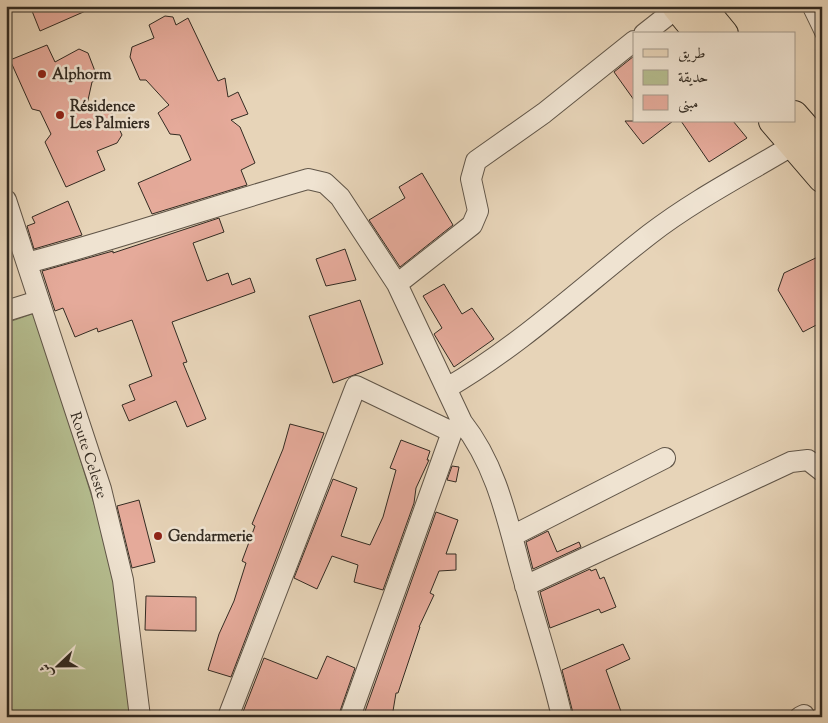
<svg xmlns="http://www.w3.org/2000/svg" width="828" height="723" font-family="'Sorts Mill Goudy',Amiri,serif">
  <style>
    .green { fill: #b5bd8f; stroke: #747458 }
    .building { fill: #e5aa9a; stroke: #332b22 }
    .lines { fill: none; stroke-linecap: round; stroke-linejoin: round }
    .service-casing { stroke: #605548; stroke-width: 12 }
    .minor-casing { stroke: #605548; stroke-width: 22 }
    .primary-casing { stroke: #332b22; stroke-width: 30 }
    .service { stroke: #efe3d1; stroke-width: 10 }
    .minor { stroke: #efe3d1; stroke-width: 20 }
    .primary { stroke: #e7d4b8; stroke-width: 28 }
    .poi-dot { fill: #8f2418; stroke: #efe3d1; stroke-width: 2 }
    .labels { text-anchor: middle; stroke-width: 5; stroke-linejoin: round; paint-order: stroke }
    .poi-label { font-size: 15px; font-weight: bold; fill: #332b22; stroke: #efe3d1; text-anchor: start }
    .street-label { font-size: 15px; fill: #332b22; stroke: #efe3d1 }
  </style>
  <rect width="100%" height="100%" fill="#e7d4b8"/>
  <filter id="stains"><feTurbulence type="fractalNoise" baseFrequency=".004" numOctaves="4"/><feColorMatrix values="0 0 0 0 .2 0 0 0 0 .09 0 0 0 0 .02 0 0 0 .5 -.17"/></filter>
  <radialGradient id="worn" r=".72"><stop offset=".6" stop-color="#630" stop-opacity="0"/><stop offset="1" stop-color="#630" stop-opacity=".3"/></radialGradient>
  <path class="green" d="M35 313 116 575 132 717H6V323Z"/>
  <path class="building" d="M30 6H97L40 31Z
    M165 16 173 17 176 25 188 18 218 81 225 78 228 97 238 92 248 114 231 120 240 127 255 163 241 170 247 185 152 214 138 183 191 160 180 135 170 134 158 113 169 105 146 80H140L130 57 132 47 154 38 149 25Z
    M47 45 55 62 79 49 88 53 98 79 92 82 86 109 111 111 122 135 117 143 97 151 105 170 66 187 45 142 51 134 40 111 32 109 10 60Z
    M634 56V100L614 72Z
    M625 121H673L643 144Z
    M681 121H733L747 138 709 162Z
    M422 173 453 225 400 267 369 220 405 198 399 187Z
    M68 201 82 235 34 249 27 226 35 223 32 217Z
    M219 218 224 232 193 243 207 281 228 273 232 285 250 278 255 292 172 322 187 362 183 363 206 419 187 427 176 401 129 421 122 405 135 400 129 385 152 376 132 320 98 332 97 328 75 337 63 308 55 311 42 271 113 251V253Z
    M345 249 356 280 326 286 316 259Z
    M822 255V322L803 332 778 290 784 273Z
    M444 284 462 314 472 308 494 339 454 367 434 334 442 328 423 296Z
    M360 300 383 364 333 383 309 316Z
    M290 424 324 433 231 677 208 670 219 634 234 601 246 563 242 561 255 526 252 524 283 449Z
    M401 440 430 451 427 460H429L416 488 414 503 383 590 354 582 358 565 332 556 317 589 294 578 333 479 357 488 341 536 370 545 383 517 396 470 390 468Z
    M452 466 459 467 456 482 447 480Z
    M139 500 155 562 132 568 117 506Z
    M436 512 458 520 446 554H456V570L439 571 430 593 434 595 419 627H420L398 693H396L392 717H363Z
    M548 531 557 552 579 542 581 547 533 569 526 542Z
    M590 569 591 571 596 569 600 579 604 577 616 607 601 613 599 609 550 628 540 592Z
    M146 596 196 597V631L145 630Z
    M623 644 630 659 606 670 623 717H574L562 670Z
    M327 656 355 668 338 717H241L264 658 317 679Z"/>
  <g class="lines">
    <g class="service-casing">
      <path id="service" d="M807 6 822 37"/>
    </g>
    <g class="minor-casing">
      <path id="minor" d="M644 34 677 8
        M6 200 101 489 123 580 140 717
        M27 263C122 238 214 206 308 179L325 183 340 197 397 284 462 422C500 470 509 530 526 588 538 631 552 673 562 717
        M397 284 472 225 478 211 471 179 476 161 544 113 634 41
        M6 311 38 301
        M447 388C521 345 583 286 650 234 694 200 745 174 793 145
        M514 535 665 458
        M525 586 791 462 808 460 822 471
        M228 717 356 386 452 432
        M350 717 452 432 461 422
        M800 717 804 715"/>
    </g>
    <g class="primary-casing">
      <path id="primary" d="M676 6 699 34
        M701 6 724 34
        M794 115 822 147
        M773 121 822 178"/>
    </g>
    <use href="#service" class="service"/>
    <use href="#minor" class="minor"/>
    <use href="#primary" class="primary"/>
  </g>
  <g class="poi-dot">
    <circle cx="42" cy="74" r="5"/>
    <circle cx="60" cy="115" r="5"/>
    <circle cx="158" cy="536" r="5"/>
  </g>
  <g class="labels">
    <g class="poi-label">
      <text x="52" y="79">Alphorm</text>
      <text x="70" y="111">Résidence<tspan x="70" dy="17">Les Palmiers</tspan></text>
      <text x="168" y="541">Gendarmerie</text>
    </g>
    <g class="street-label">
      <text transform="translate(89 455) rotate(72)" y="5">Route Celeste</text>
    </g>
  </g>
  <rect width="828" height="723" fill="none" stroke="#e7d4b8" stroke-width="25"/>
  <rect x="8" y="8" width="813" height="708" fill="none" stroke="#332b22" stroke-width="2.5"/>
  <rect x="12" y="12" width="803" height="698" fill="none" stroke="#332b22"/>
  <rect x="633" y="32" width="162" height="90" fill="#efe3d1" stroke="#a4998b"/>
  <rect x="643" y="49" width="25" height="8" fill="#e7d4b8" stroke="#a4998b"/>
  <text x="678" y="58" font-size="15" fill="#332b22">طريق</text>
  <rect x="643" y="70" width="25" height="15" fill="#b5bd8f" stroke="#a4998b"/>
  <text x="678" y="82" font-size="15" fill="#332b22">حديقة</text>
  <rect x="643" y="95" width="25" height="15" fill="#e5aa9a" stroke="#a4998b"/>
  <text x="678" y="108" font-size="15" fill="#332b22">مبنى</text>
  <g transform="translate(58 666) rotate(248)" stroke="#efe3d1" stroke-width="4" paint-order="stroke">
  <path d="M0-4L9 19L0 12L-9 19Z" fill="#332b22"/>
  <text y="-8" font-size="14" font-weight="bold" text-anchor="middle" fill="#332b22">ش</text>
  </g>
  <rect width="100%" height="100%" filter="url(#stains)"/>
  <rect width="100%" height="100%" fill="url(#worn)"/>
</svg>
